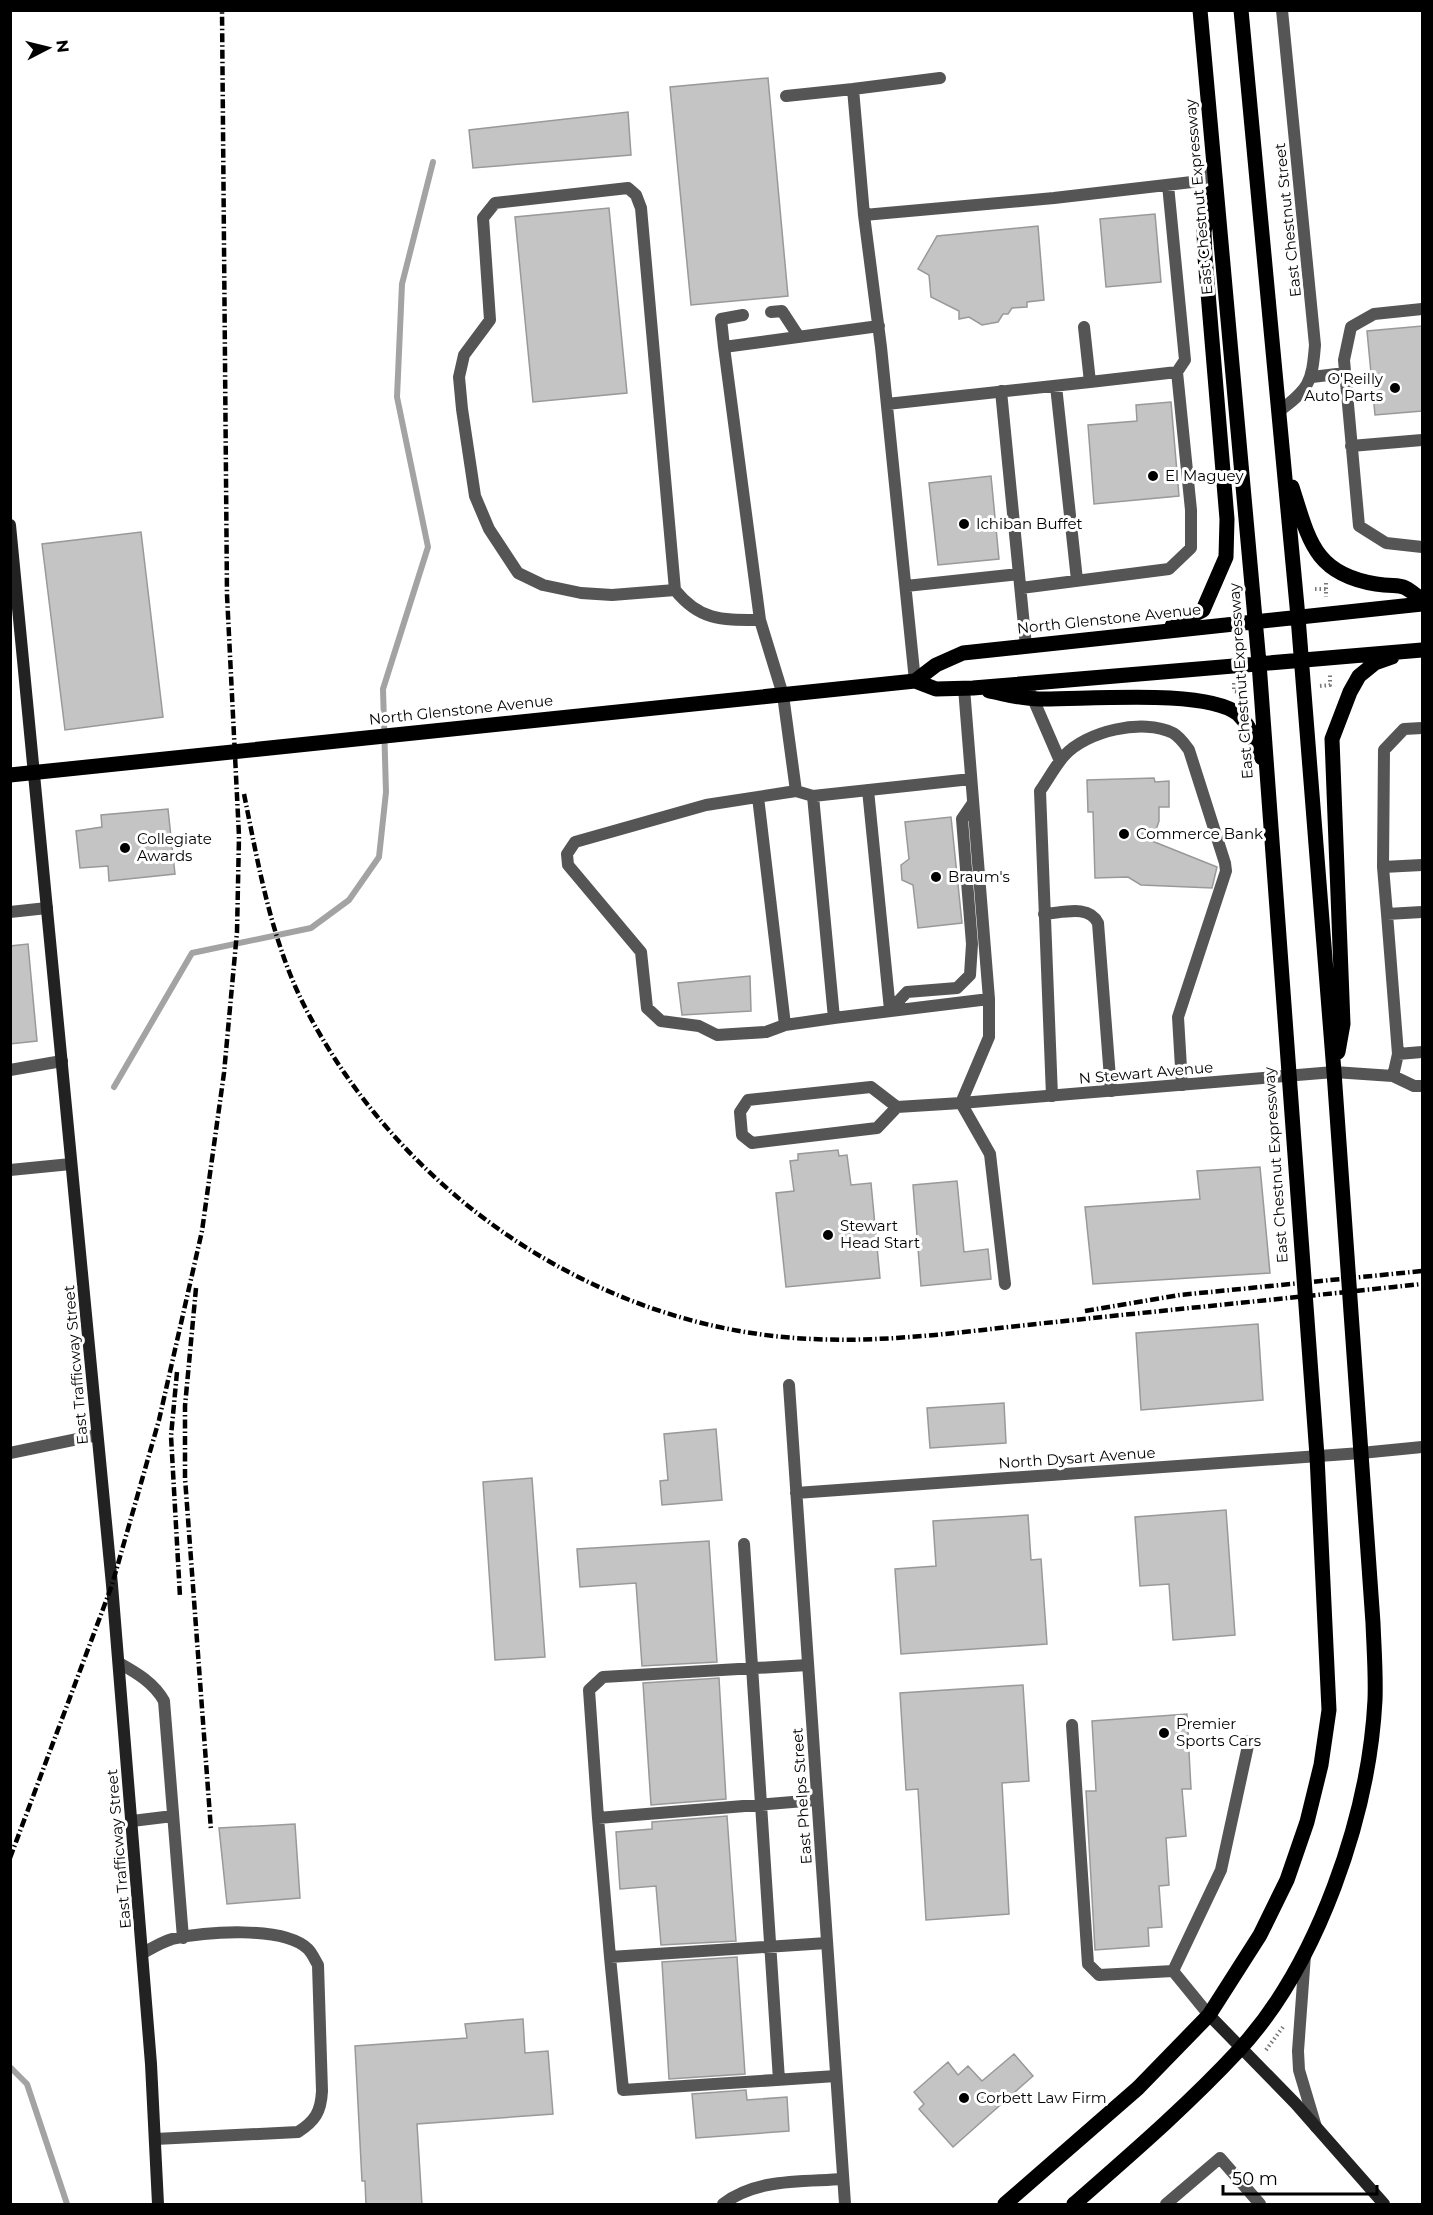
<svg xmlns="http://www.w3.org/2000/svg" width="1433" height="2215" font-family="Montserrat,sans-serif">
  <style>
    .lines { fill: none; stroke-linecap: round; stroke-linejoin: round }
    .stream { stroke: #a3a3a3; stroke-width: 6 }
    .building { fill: #c4c4c4; stroke: #999; stroke-width: 1.5 }
    .path { stroke: #777; stroke-width: 4; stroke-dasharray: 1.5 3; stroke-linecap: butt }
    .lane { stroke: #555; stroke-width: 12 }
    .street { stroke: #555; stroke-width: 12 }
    .secondary { stroke: #222; stroke-width: 12 }
    .primary { stroke: #000; stroke-width: 15 }
    .rail { stroke: #000; stroke-width: 4.5; stroke-dasharray: 9 3 1.5 3; stroke-linecap: butt }
    .poi-dot { fill: #000; stroke: #fff; stroke-width: 2 }
    .labels { text-anchor: middle; stroke-width: 6; stroke-linejoin: round; paint-order: stroke }
    .street-label { font-size: 15px; fill: #000; stroke: #fff }
    .poi-label { font-size: 15px; fill: #000; stroke: #fff; text-anchor: start }
  </style>
  <rect width="100%" height="100%" fill="#fff"/>
  <g class="lines">
    <path class="stream" d="M114 1087 192 953 311 928 349 900 379 857 386 792 383 689 428 547 397 397 402 284 433 162
      M10 2067 27 2084 67 2204"/>
  </g>
  <path class="building" d="M768 78 788 296 691 305 670 87Z
    M628 112 631 155 473 168 469 130Z
    M609 208 627 393 533 402 515 217Z
    M1155 214 1161 282 1106 287 1100 219Z
    M1038 226 1044 300 1027 302V307L1012 308 1008 314H1003L998 322 982 325 969 317 959 319V311L931 297 929 275 918 269 937 236Z
    M1422 326V411L1375 415 1367 331Z
    M1171 402 1179 496 1094 504 1088 425 1137 421 1136 405Z
    M991 476 999 559 938 565 929 483Z
    M141 532 163 717 65 730 42 544Z
    M1154 778 1155 782 1169 781V807H1159V821L1152 841 1217 867 1212 888 1141 885 1128 877 1095 878 1093 812H1088L1087 780Z
    M168 809 175 874 109 881 108 866 80 868 76 831 102 827 101 815Z
    M951 817 962 923 918 928 913 885 902 880 901 865 909 859 905 822Z
    M28 944 37 1041 10 1044V946Z
    M750 976 751 1011 682 1015 678 983Z
    M838 1150 839 1156 847 1155 851 1185 871 1183 880 1278 786 1287 776 1193 794 1191 790 1161 798 1160V1154Z
    M1260 1167 1270 1273 1093 1284 1085 1207 1200 1199 1197 1171Z
    M957 1181 964 1252 988 1249 991 1279 921 1286 913 1185Z
    M1258 1324 1263 1400 1141 1410 1136 1333Z
    M1004 1403 1006 1443 930 1448 927 1408Z
    M716 1429 722 1500 662 1505 660 1481 668 1480 664 1434Z
    M532 1478 545 1657 495 1660 483 1482Z
    M1226 1510 1235 1635 1173 1640 1169 1584 1140 1586 1135 1517Z
    M1028 1515 1031 1560 1041 1559 1047 1644 901 1654 895 1569 936 1566 933 1521Z
    M709 1541 717 1662 642 1666 636 1583 580 1587 577 1549Z
    M719 1678 726 1799 651 1805 643 1683Z
    M1023 1685 1029 1781 1002 1783 1009 1914 926 1920 918 1789 906 1790 900 1693Z
    M1187 1714 1191 1789H1182L1186 1836 1166 1838 1169 1885 1159 1886 1162 1927 1148 1928 1149 1946 1095 1950 1086 1791H1096L1092 1721Z
    M727 1816 736 1941 661 1945 656 1886 620 1889 616 1832 652 1829V1822Z
    M295 1824 300 1898 227 1904 219 1828Z
    M737 1957 745 2074 669 2079 662 1962Z
    M523 2019 525 2053 548 2051 553 2114 417 2124 422 2205H366L365 2181H362L355 2046 467 2038 465 2024Z
    M1014 2054 1033 2076 953 2147 919 2109 924 2104 914 2092 948 2062 958 2075 968 2066 982 2081Z
    M746 2090 747 2100 787 2097 789 2131 696 2138 692 2094Z"/>
  <g class="lines">
    <path class="path" d="M1326 583V597
      M1315 589H1326
      M1232 595V607
      M1234 683V691L1246 693
      M1320 686 1330 685V675
      M1266 2050 1283 2027"/>
    <path class="lane" d="M786 96 853 89
      M864 215 853 89 940 78
      M1422 309 1374 314 1351 327 1344 360 1359 526 1386 543 1422 547
      M771 312 782 311 799 337
      M879 326 724 347 760 620 783 695 796 791 813 796 834 1018 989 999V1037L961 1103
      M724 347 721 319 743 315
      M1312 377 1345 373
      M1090 382 1177 372 1185 360 1168 185
      M1056 386 1077 580
      M1001 391 1026 646
      M887 404 1090 382 1084 327
      M1351 446 1422 440
      M906 586 1019 574
      M1021 588 1169 569 1191 548V510L1177 372
      M675 590 612 595 581 593 543 585 518 573 489 529 475 496 462 409 459 377 464 355 490 320 483 218 495 203 628 188 636 195 641 208 675 590C700 621 722 620 760 620
      M915 681 881 347 864 215 1054 198 1192 182 1208 177 1214 169
      M964 688 989 999
      M1031 694 1060 761
      M868 790 890 1010
      M796 791 706 805 575 842 567 854 568 865 641 952 647 1008 661 1021 699 1026 717 1035 766 1032 785 1025 834 1018
      M813 796 971 779
      M758 797 785 1025
      M1383 867 1422 865
      M1044 914C1062 913 1089 904 1098 923L1111 1091
      M1387 914 1383 867 1384 750 1404 729 1422 728
      M890 1010 907 992 957 988 970 975 972 944 962 819 973 803
      M1398 1054 1422 1052
      M10 1070 62 1061
      M1334 1072 1393 1076 1414 1086H1422
      M1393 1076 1398 1054 1387 914 1422 912
      M1052 1096 1040 791C1048 780 1055 766 1064 756 1086 731 1143 718 1173 733 1180 737 1184 743 1189 750L1225 863 1226 871 1178 1017 1182 1085
      M961 1103 990 1154 1005 1284
      M897 1107 877 1128 752 1143 742 1135 740 1112 748 1100 871 1087 897 1107 961 1103
      M10 1170 71 1164
      M10 1453 97 1435
      M1361 1453 1422 1447
      M744 1544 779 2080
      M119 1663C137 1673 154 1683 164 1701L183 1938
      M1072 1725 1088 1964 1099 1975 1173 1971 1209 2015
      M598 1818 589 1690 603 1677 808 1665
      M132 1821 173 1816
      M827 1943 610 1957 623 2090 836 2076
      M143 1953C152 1948 162 1942 172 1939 204 1932 283 1925 308 1949 312 1953 315 1960 318 1965L322 2091C321 2112 315 2121 298 2132L155 2139
      M1305 1955 1298 2051 1299 2070 1316 2127
      M610 1957 598 1818 817 1800
      M1173 1971 1221 1870 1249 1741
      M723 2204C757 2178 803 2182 843 2179
      M1166 2204 1220 2158 1260 2204"/>
    <path class="street" d="M1278 412C1309 389 1312 383 1315 345L1282 10
      M10 912 47 908
      M961 1103 1334 1072
      M789 1385 845 2204
      M796 1493 1361 1453"/>
    <path class="secondary" d="M10 525 112 1585 151 2064 158 2204
      M1209 2015 1295 2103 1384 2204"/>
    <path class="primary" d="M1292 487C1309 540 1314 574 1376 584 1404 588 1399 581 1422 600
      M1172 626 1203 610 1226 557 1227 519 1205 257 1204 232 1211 193
      M915 681 936 665 963 653 1422 604
      M989 691C1005 694 1022 699 1039 699 1083 700 1206 688 1238 714 1251 726 1255 743 1262 758
      M10 775 915 681 936 689 973 688 1422 650
      M1338 1052 1343 1024 1332 739 1350 692 1359 676 1375 663 1392 657
      M1005 2204 1138 2088 1209 2015 1260 1935 1287 1880 1307 1822 1321 1765 1329 1710 1317 1456 1259 663 1200 10
      M1074 2204C1131 2154 1188 2105 1239 2050 1318 1964 1369 1816 1375 1700 1376 1675 1374 1649 1373 1623L1334 1072 1298 617 1241 10"/>
    <path class="rail" d="M244 794C259 868 272 945 308 1013 406 1198 601 1330 812 1339 893 1343 975 1330 1055 1322 1178 1309 1300 1297 1422 1284
      M196 1288 185 1406V1478L211 1830
      M1085 1311 1180 1295 1422 1271
      M177 1372 171 1436 180 1597
      M10 1858 112 1585 159 1420 202 1231 224 1073 237 932 239 836 227 595 222 10"/>
  </g>
  <g class="poi-dot">
    <circle cx="1395" cy="388" r="6"/>
    <circle cx="1153" cy="476" r="6"/>
    <circle cx="964" cy="524" r="6"/>
    <circle cx="1124" cy="834" r="6"/>
    <circle cx="125" cy="848" r="6"/>
    <circle cx="936" cy="877" r="6"/>
    <circle cx="828" cy="1235" r="6"/>
    <circle cx="1164" cy="1733" r="6"/>
    <circle cx="964" cy="2098" r="6"/>
  </g>
  <g class="labels">
    <g class="street-label">
      <text transform="translate(1199 197) rotate(-95)" y="5">East Chestnut Expressway</text>
      <text transform="translate(1288 220) rotate(-96)" y="5">East Chestnut Street</text>
      <text transform="translate(1109 619) rotate(-6)" y="5">North Glenstone Avenue</text>
      <text transform="translate(1241 681) rotate(-94)" y="5">East Chestnut Expressway</text>
      <text transform="translate(461 710) rotate(-6)" y="5">North Glenstone Avenue</text>
      <text transform="translate(1146 1073) rotate(-5)" y="5">N Stewart Avenue</text>
      <text transform="translate(1276 1165) rotate(-94)" y="5">East Chestnut Expressway</text>
      <text transform="translate(76 1365) rotate(-95)" y="5">East Trafficway Street</text>
      <text transform="translate(1077 1458) rotate(-4)" y="5">North Dysart Avenue</text>
      <text transform="translate(802 1796) rotate(-94)" y="5">East Phelps Street</text>
      <text transform="translate(119 1849) rotate(-95)" y="5">East Trafficway Street</text>
    </g>
    <g class="poi-label">
      <text x="1383" y="384" text-anchor="end">O'Reilly<tspan x="1383" dy="17">Auto Parts</tspan></text>
      <text x="1165" y="481">El Maguey</text>
      <text x="976" y="529">Ichiban Buffet</text>
      <text x="1136" y="839">Commerce Bank</text>
      <text x="137" y="844">Collegiate<tspan x="137" dy="17">Awards</tspan></text>
      <text x="948" y="882">Braum's</text>
      <text x="840" y="1231">Stewart<tspan x="840" dy="17">Head Start</tspan></text>
      <text x="1176" y="1729">Premier<tspan x="1176" dy="17">Sports Cars</tspan></text>
      <text x="976" y="2103">Corbett Law Firm</text>
    </g>
  </g>
  <rect width="1433" height="2215" fill="none" stroke="#000000" stroke-width="24"/>
  <g transform="translate(48 48) rotate(83)" stroke="#ffffff" stroke-width="4.5" paint-order="stroke">
  <path d="M0-4.5L10 22L0 15L-10 22Z" fill="#000000"/>
  <text y="-9" font-size="16" font-weight="bold" text-anchor="middle" fill="#000000">N</text>
  </g>
  <path d="M1223 2185v9h154v-9" fill="none" stroke="#000000" stroke-width="3"/>
  <text x="1232" y="2185" font-size="18" fill="#000000" stroke="#ffffff" stroke-width="4.5" paint-order="stroke">50 m</text>
</svg>
